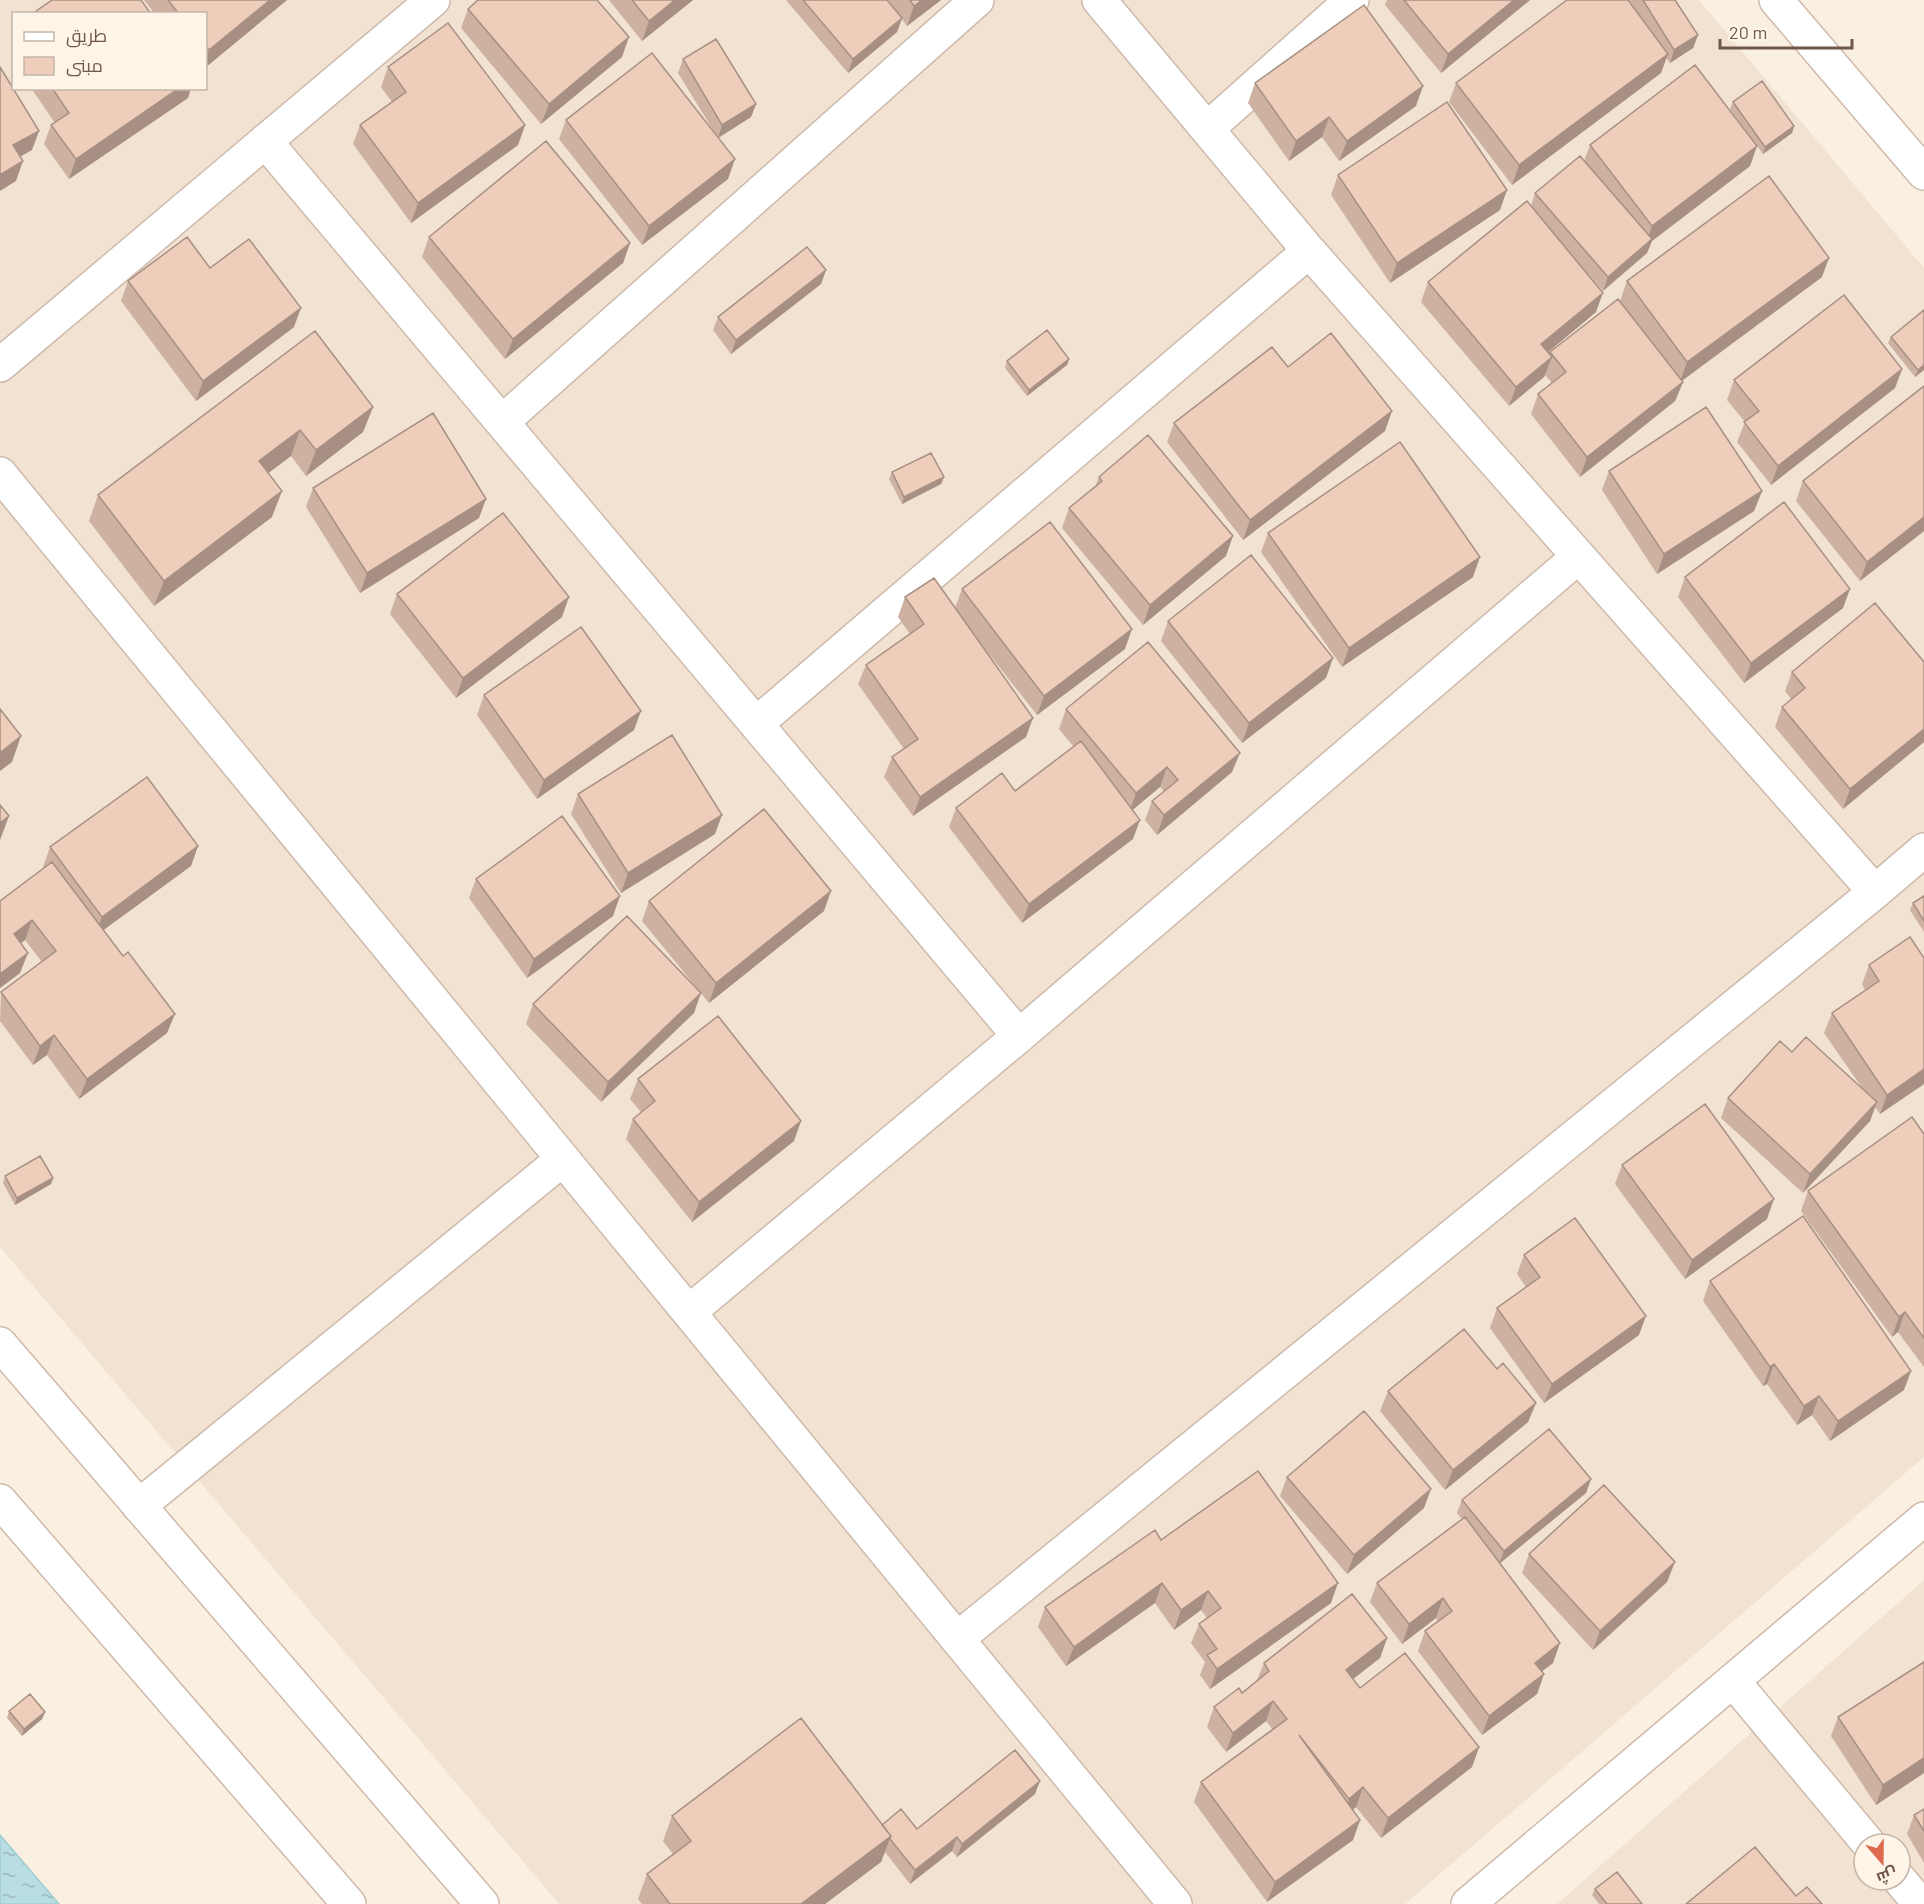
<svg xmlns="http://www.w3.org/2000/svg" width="1924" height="1904" font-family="Barlow,Cairo,sans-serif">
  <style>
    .residential { fill: #f1e2d1; fill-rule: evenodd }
    .water { fill: url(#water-ripples); stroke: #9fcdd3; stroke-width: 1.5 }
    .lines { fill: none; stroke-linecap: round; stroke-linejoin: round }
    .street-casing { stroke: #cdbaac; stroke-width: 36 }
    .secondary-casing { stroke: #cfb9aa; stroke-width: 36 }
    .street { stroke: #fff; stroke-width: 33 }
    .secondary { stroke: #fff; stroke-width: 33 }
    .wall { fill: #cdb1a1 }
    .shaded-wall { fill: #a79083 }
    .building { fill: #eecebb; stroke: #a79083; stroke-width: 1.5 }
  </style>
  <defs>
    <pattern id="water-ripples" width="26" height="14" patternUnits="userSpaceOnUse" patternTransform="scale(1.5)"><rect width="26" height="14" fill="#b8dde2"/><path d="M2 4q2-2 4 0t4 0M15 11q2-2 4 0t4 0" fill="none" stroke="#9ab6b9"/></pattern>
  </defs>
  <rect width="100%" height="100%" fill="#faf0e2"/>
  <path class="residential" d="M0 0H1699L1924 268V1457L1405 1904H559L0 1247ZM14 14H206V88H14Z
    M1924 1580V1904H1557ZM1864 1844H1900V1880H1864Z"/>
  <path class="water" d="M0 1835 59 1904H0Z"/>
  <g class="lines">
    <g class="street-casing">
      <path id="street" d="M1207 129 1352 0
        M265 141 1019 1036
        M0 365 433 0
        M502 422 977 0
        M0 474 1175 1904
        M756 724 1309 251
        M1875 892 1924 850
        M689 1312 1019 1036 1578 557
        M139 1506 563 1159
        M957 1639 1875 892 1309 251 1099 0
        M1733 1681 1869 1844
        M1900 1880 1920 1904"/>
    </g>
    <g class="secondary-casing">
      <path id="secondary" d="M1776 0 1924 173
        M0 1344 482 1904
        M0 1501 349 1904
        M1468 1904 1924 1519"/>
    </g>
    <use href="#street" class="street"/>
    <use href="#secondary" class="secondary"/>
  </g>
  <path class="wall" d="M144 0H287L206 67V14H155Z
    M609 0H693L642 41Z
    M786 0H887L894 9 887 0H941L907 26 902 19 897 32 848 73Z
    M1387 0H1530L1441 73 1385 5Z
    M1629 0H1675L1698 35 1693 48 1670 63 1666 58 1661 73 1512 185 1449 102 1456 83 1640 16Z
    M468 9 622 57 541 124 461 28Z
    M683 59 756 104 751 117 718 138 728 179 642 245 559 139 566 120 713 130 678 73Z
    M388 67 525 125 518 145 411 223 353 144 360 125 392 102 381 87Z
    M1255 83 1416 106 1339 161 1322 137 1289 161 1248 103Z
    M31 88H191L188 98 69 179 44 144 51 125 55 123Z
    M1733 102 1794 126 1792 133 1763 154 1730 109Z
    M1590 145 1757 146 1750 166 1652 241 1647 253 1603 291 1563 245 1596 312 1548 352 1550 355V352L1639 327 1620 301 1627 281 1822 277 1682 381 1683 382 1675 401 1580 477 1531 414 1538 394 1552 383 1545 375 1544 377 1509 406 1421 302 1428 282 1531 206 1535 193 1584 161Z
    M1338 175 1500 210 1390 283 1331 195Z
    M429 237 630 243 623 263 505 359 422 257Z
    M210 268 294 327 196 401 121 301 128 281Z
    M826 270 821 284 731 354 713 330 718 317Z
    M1891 337 1924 370 1915 377 1888 343Z
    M1069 359 1067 365 1027 396 1005 368 1007 361Z
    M1288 367 1385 431 1243 540 1167 442 1174 423Z
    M1902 369 1895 388 1771 485 1737 442 1745 422 1727 400 1734 380Z
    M1924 386V531L1860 581 1796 501 1803 481Z
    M373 407 363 432 306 476 291 456 268 473 272 517 154 606 89 521 98 495Z
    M1609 471 1762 491 1754 511 1657 574 1602 490Z
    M892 472 944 477 941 484 902 504 889 479Z
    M1099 477 1226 556 1143 625 1062 528 1069 508 1095 487Z
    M313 488 479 518 360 593 306 507Z
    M1268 533 1473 577 1342 667 1261 552Z
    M1685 577 1843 608 1744 683 1678 597Z
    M962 589 1125 649 1037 715 970 630 1026 737 913 816 884 777 892 757 904 749 858 684 866 665 910 634 898 617 905 597 955 608Z
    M397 594 562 617 456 698 390 614Z
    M1168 621 1326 678 1242 743 1161 641Z
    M1924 662V742L1843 809 1775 727 1782 707 1791 699 1785 691 1792 672Z
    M484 695 634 730 537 799 477 715Z
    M1066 709 1232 772 1157 835 1145 820 1152 801 1164 791 1160 787 1132 810 1133 839 1022 923 949 827 956 808 1015 791 1074 747 1059 729Z
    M578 794 715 834 621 893 571 814Z
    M198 846 191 866 103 930 167 1033 79 1099 47 1055 33 1065 0 1021 1 992 42 962 25 940 20 944V973L0 988V901L44 868 43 867 50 847Z
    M476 879 613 916 527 978 469 898Z
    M1924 896V932L1910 910 1913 903Z
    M649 901 824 911 709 1003 642 921Z
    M1924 958V1084L1880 1114 1875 1107 1870 1121 1803 1193 1721 1118 1728 1098 1792 1052 1862 1088 1824 1033 1832 1013 1865 990 1862 984 1869 965Z
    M533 1004 694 1013 601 1102 526 1024Z
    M638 1079 794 1141 692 1222 626 1139 633 1119 641 1112 630 1099Z
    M1924 1134V1367L1898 1332 1892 1337 1801 1211 1808 1191Z
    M1622 1165 1767 1219 1685 1279 1615 1184Z
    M5 1176 53 1178 51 1184 15 1205 3 1183Z
    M1524 1255 1639 1335 1544 1403 1490 1328 1497 1308 1526 1287 1517 1274Z
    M1710 1281 1904 1390 1830 1441 1812 1415 1797 1425 1767 1384 1763 1386 1703 1301Z
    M1497 1369 1536 1403 1528 1422 1445 1490 1380 1411 1388 1391Z
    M1287 1477 1424 1508 1347 1574 1280 1496Z
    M1591 1479 1586 1493 1500 1563 1553 1663 1542 1671 1544 1674 1537 1694 1482 1735 1418 1651 1425 1631 1438 1622 1436 1618 1402 1644 1370 1602 1377 1583 1462 1519 1457 1513 1462 1500Z
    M1161 1540 1331 1603 1210 1689 1200 1675 1205 1662 1191 1643 1199 1624 1207 1618 1201 1610 1174 1630 1155 1603 1066 1666 1038 1627 1045 1607Z
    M1529 1554 1667 1582 1593 1650 1522 1573Z
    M1387 1638 1380 1658 1353 1679 1360 1688 1479 1747 1472 1767 1381 1838 1356 1807 1353 1810 1360 1820 1353 1840 1267 1902 1194 1802 1201 1782 1273 1730 1266 1721 1226 1752 1207 1727 1214 1707 1242 1693 1257 1680 1264 1663Z
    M9 1711 45 1712 42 1719 22 1736 7 1718Z
    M1838 1717 1924 1773 1876 1805 1831 1736Z
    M1035 1794 957 1857 952 1851 910 1884 885 1852 881 1862 825 1904H642L638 1899 647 1874 673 1854 663 1841 672 1816 882 1825 917 1829Z
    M1924 1809V1863L1907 1834 1914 1815Z
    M1595 1889 1642 1904H1599L1592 1895Z"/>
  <path class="shaded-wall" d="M270 0H287L206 67V60L209 50Z
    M675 0H693L642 41 649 21Z
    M922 0H941L907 26 914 6Z
    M1514 0H1530L1441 73 1448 54Z
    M902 18 897 32 848 73 853 59Z
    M1698 35 1693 48 1670 63 1674 50Z
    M629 37 622 57 541 124 549 104Z
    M1668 54 1661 73 1512 185 1519 165Z
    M1423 86 1416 106 1339 161 1347 141Z
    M179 88H191L188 98 69 179 76 159Z
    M756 104 751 117 718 138 722 125Z
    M1329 117 1322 137 1289 161 1296 141Z
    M525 125 518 145 411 223 418 203Z
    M1794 126 1792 133 1763 154 1765 147Z
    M39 131 32 150 6 165 13 145Z
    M1757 146 1750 166 1652 241 1647 253 1603 291 1608 277 1645 246 1652 226Z
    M735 159 728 179 642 245 649 226Z
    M23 161 16 181 0 191V175Z
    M1507 190 1500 210 1390 283 1397 263Z
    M630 243 623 263 505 359 513 339Z
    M1829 258 1822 277 1680 382 1687 362Z
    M826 270 821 284 731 354 736 340Z
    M1603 293 1596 312 1534 364 1541 344Z
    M301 308 294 327 196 401 203 381Z
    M1552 357 1544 377 1509 406 1516 387Z
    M1069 359 1067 365 1027 396 1029 390Z
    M1924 365V370L1915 377 1918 370Z
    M1902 369 1895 388 1771 485 1778 466Z
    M1683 382 1675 401 1580 477 1587 457Z
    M373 407 363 432 306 476 316 450Z
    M1392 411 1385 431 1243 540 1250 520Z
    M300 430 291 456 250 487 259 461Z
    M944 477 941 484 902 504 904 497Z
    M282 491 272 517 154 606 164 581Z
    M1762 491 1754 511 1657 574 1664 554Z
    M486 499 479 518 360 593 367 573Z
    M1924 517V531L1860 581 1867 562Z
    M1233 536 1226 556 1143 625 1150 605Z
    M1480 557 1473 577 1342 667 1349 648Z
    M1850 589 1843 608 1744 683 1751 663Z
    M569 597 562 617 456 698 463 678Z
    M1132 629 1125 649 1037 715 1044 696Z
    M1333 658 1326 678 1242 743 1249 723Z
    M641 711 634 730 537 799 544 780Z
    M1033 718 1026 737 913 816 920 797Z
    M1924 729V742L1843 809 1850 789Z
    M21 736 12 762 0 771V753Z
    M1240 753 1232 772 1157 835 1164 815Z
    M1167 767 1160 787 1129 813 1136 793Z
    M722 815 715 834 621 893 628 873Z
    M9 816 0 840V823Z
    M1140 820 1133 839 1022 923 1029 904Z
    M198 846 191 866 94 937 102 917Z
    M831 891 824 911 709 1003 716 983Z
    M620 896 613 916 527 978 534 959Z
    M32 920 25 940 7 954 14 934Z
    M28 953 20 973 0 988V974Z
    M701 993 694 1013 601 1102 608 1082Z
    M175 1014 167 1033 79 1099 87 1079Z
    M54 1035 47 1055 33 1065 40 1046Z
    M1924 1069V1084L1880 1114 1887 1095Z
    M1877 1102 1870 1121 1803 1193 1810 1174Z
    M801 1121 794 1141 692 1222 699 1202Z
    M53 1178 51 1184 15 1205 17 1198Z
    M1774 1199 1767 1219 1685 1279 1692 1260Z
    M1905 1312 1898 1332 1892 1337 1899 1317Z
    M1646 1316 1639 1335 1544 1403 1552 1384Z
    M1774 1364 1767 1384 1763 1386 1770 1367Z
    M1911 1371 1904 1390 1830 1441 1838 1421Z
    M1819 1396 1812 1415 1797 1425 1804 1406Z
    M1536 1403 1528 1422 1445 1490 1453 1470Z
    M1591 1479 1586 1493 1499 1564 1504 1551Z
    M1431 1489 1424 1508 1347 1574 1354 1555Z
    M1675 1562 1667 1582 1593 1650 1600 1631Z
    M1162 1583 1155 1603 1066 1666 1074 1647Z
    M1338 1583 1331 1603 1210 1689 1217 1669Z
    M1208 1591 1201 1610 1174 1630 1181 1610Z
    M1443 1598 1436 1618 1402 1644 1409 1624Z
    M1387 1638 1380 1658 1339 1690 1346 1670Z
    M1560 1643 1553 1663 1528 1682 1535 1663Z
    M1544 1674 1537 1694 1482 1735 1489 1716Z
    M1273 1701 1266 1721 1226 1752 1233 1733Z
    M45 1712 42 1719 22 1736 24 1729Z
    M1479 1747 1472 1767 1381 1838 1388 1818Z
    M1924 1758V1773L1876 1805 1883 1785Z
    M1040 1781 1035 1794 957 1857 962 1844Z
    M1363 1787 1356 1807 1342 1818 1349 1799Z
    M1360 1820 1353 1840 1267 1902 1275 1882Z
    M891 1836 881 1862 825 1904H801Z
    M957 1837 952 1851 910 1884 915 1870Z"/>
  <path class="building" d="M52 0H141L151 14H32Z
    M168 0H270L209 50 206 46V14H179Z
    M478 0H597L629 37 549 104 468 9Z
    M632 0H675L649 21Z
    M803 0H887L902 18 853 59Z
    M910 0H922L914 6Z
    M1404 0H1514L1448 54Z
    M1567 0H1628L1668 54 1519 165 1456 83Z
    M1643 0H1675L1698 35 1674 50Z
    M1364 5 1423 86 1347 141 1329 117 1296 141 1255 83Z
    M448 23 525 125 418 203 360 125 406 92 388 67Z
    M716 39 756 104 722 125 683 59Z
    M652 53 735 159 649 226 566 120Z
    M1695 65 1757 146 1652 226 1590 145Z
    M0 67 39 131 13 145 23 161 0 175Z
    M1762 81 1794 126 1765 147 1733 102Z
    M52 88H179L76 159 51 125 69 113Z
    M1447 102 1507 190 1397 263 1338 175Z
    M546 141 630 243 513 339 429 237Z
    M1580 156 1652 239 1608 277 1535 193Z
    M1769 176 1829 258 1687 362 1627 281Z
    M1527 201 1603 293 1541 344 1552 357 1516 387 1428 282Z
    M187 237 210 268 249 239 301 308 203 381 128 281Z
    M807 247 826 270 736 340 718 317Z
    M1844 295 1902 369 1778 466 1744 422 1759 411 1734 380Z
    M1618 299 1683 382 1587 457 1538 394 1566 372 1550 352Z
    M1924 310V365L1918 370 1891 337Z
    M1047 330 1069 359 1029 390 1007 361Z
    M315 331 373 407 316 450 300 430 259 461 282 491 164 581 98 495Z
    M1331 333 1392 411 1250 520 1174 423 1272 347 1288 367Z
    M1924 386V517L1867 562 1803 481Z
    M1706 407 1762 491 1664 554 1609 471Z
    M433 413 486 499 367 573 313 488Z
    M1148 435 1233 536 1150 605 1069 508 1102 481 1099 477Z
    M1400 442 1480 557 1349 648 1268 533Z
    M931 453 944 477 904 497 892 472Z
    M1784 502 1850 589 1751 663 1685 577Z
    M503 513 569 597 463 678 397 594Z
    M1050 522 1132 629 1044 696 962 589Z
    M1251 555 1333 658 1249 723 1168 621Z
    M934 578 1033 718 920 797 892 757 918 739 866 665 924 624 905 597Z
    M1875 603 1924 662V729L1850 789 1782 707 1805 688 1792 672Z
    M581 627 641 711 544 780 484 695Z
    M1148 642 1240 753 1164 815 1152 801 1178 780 1167 767 1136 793 1066 709Z
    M0 709 21 736 0 753Z
    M672 735 722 815 628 873 578 794Z
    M1081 741 1140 820 1029 904 956 808 1002 773 1015 791Z
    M147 777 198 846 102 917 50 847Z
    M0 805 9 816 0 823Z
    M764 809 831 891 716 983 649 901Z
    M562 816 620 896 534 959 476 879Z
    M52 862 123 956 128 952 175 1014 87 1079 54 1035 40 1046 1 992 56 951 32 920 14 934 28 953 0 974V901Z
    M1924 896V921L1913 903Z
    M627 916 701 993 608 1082 533 1004Z
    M1910 937 1924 958V1069L1887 1095 1832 1013 1879 981 1869 965Z
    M718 1016 801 1121 699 1202 633 1119 655 1101 638 1079Z
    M1806 1037 1877 1102 1810 1174 1728 1098 1780 1041 1792 1052Z
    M1705 1104 1774 1199 1692 1260 1622 1165Z
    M1912 1117 1924 1134V1338L1905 1312 1899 1317 1808 1191Z
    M40 1156 53 1178 17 1198 5 1176Z
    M1803 1216 1911 1371 1838 1421 1819 1396 1804 1406 1774 1364 1770 1367 1710 1281Z
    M1575 1218 1646 1316 1552 1384 1497 1308 1540 1277 1524 1255Z
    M1464 1329 1497 1369 1503 1363 1536 1403 1453 1470 1388 1391Z
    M1364 1411 1431 1489 1354 1555 1287 1477Z
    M1549 1429 1591 1479 1504 1551 1462 1500Z
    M1258 1471 1338 1583 1217 1669 1207 1655 1217 1649 1199 1624 1221 1608 1208 1591 1181 1610 1162 1583 1074 1647 1045 1607 1155 1530 1161 1540Z
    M1604 1485 1675 1562 1600 1631 1529 1554Z
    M1465 1517 1560 1643 1535 1663 1544 1674 1489 1716 1425 1631 1452 1611 1443 1598 1409 1624 1377 1583Z
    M1352 1594 1387 1638 1346 1670 1360 1688 1405 1653 1479 1747 1388 1818 1363 1787 1349 1799 1299 1735 1360 1820 1275 1882 1201 1782 1287 1719 1273 1701 1233 1733 1214 1707 1239 1688 1242 1693 1269 1671 1264 1663Z
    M1924 1662V1758L1883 1785 1838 1717Z
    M30 1694 45 1712 24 1729 9 1711Z
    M801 1718 891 1836 801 1904H670L647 1874 691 1841 672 1816Z
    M1015 1750 1040 1781 962 1844 957 1837 915 1870 890 1839 891 1836 882 1825 901 1809 917 1829Z
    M1924 1809V1831L1914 1815Z
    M1755 1847 1796 1896 1807 1887 1822 1904H1686Z
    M1617 1872 1642 1904H1607L1595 1889Z"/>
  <rect x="12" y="12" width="195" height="78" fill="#fef4e8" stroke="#c5b5a9" stroke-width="1.5"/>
  <rect x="24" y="32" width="30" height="9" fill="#ffffff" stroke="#c5b5a9" stroke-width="1.5"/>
  <text x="66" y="42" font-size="18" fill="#70574a">طريق</text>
  <rect x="24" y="57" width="30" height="18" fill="#eecebb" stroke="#c5b5a9" stroke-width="1.5"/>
  <text x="66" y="72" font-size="18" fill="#70574a">مبنى</text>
  <g transform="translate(1882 1862) rotate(160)"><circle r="28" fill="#fef4e8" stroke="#c5b5a9" stroke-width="1.5"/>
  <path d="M0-4.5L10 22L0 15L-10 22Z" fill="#dd6a4f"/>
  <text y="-9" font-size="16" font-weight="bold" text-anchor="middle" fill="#70574a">ش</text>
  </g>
  <path d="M1720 39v9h132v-9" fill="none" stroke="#70574a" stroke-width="3"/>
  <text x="1729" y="39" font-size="18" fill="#70574a" stroke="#fef4e8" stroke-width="4.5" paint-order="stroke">20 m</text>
</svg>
